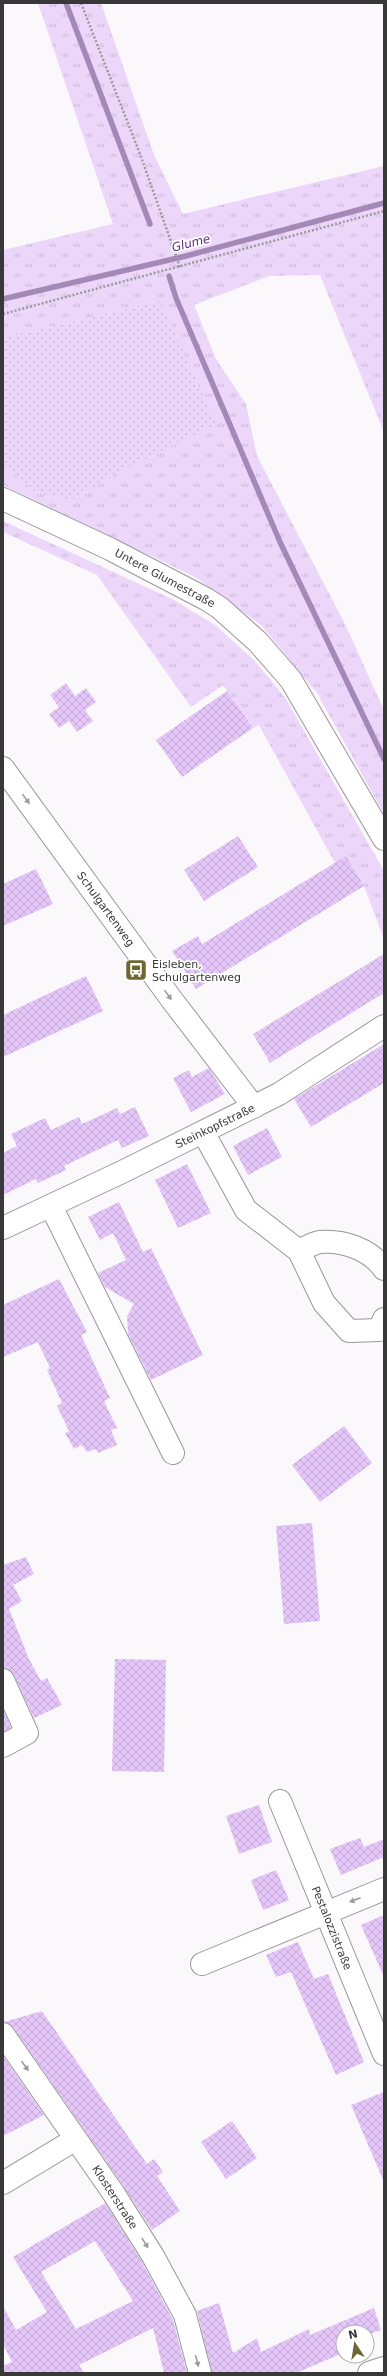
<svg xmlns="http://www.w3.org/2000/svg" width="387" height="2376" font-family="'DejaVu Sans',sans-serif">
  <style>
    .grass { fill: url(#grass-tufts) }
    .garden { fill: url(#garden-dots) }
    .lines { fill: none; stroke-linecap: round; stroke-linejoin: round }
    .stream { stroke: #a488b5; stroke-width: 5.5 }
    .building { fill: url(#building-cross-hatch); fill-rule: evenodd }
    .minor-casing { stroke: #99979a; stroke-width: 24 }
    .path { stroke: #9b999b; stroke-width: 2.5; stroke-dasharray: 2 2; stroke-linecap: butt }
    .minor { stroke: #fff; stroke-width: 22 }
    .oneway { fill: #9c9c9c }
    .labels { text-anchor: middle; stroke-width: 3.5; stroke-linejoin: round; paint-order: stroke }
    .street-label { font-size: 11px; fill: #393839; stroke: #fff }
    .poi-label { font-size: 11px; fill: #393839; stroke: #fff; text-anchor: start }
    .water-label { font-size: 12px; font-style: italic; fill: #5f2e78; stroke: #fff }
  </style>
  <defs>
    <pattern id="grass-tufts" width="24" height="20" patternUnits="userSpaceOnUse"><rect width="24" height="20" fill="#ecd6fa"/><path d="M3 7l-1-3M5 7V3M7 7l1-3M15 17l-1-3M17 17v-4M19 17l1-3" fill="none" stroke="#cbb8d7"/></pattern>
    <pattern id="garden-dots" width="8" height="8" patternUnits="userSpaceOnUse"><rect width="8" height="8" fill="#ecd6fa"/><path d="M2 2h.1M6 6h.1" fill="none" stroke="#cbb8d7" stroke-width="1.8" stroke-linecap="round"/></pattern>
    <pattern id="building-cross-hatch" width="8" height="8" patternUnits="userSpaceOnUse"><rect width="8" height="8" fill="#e5c6f9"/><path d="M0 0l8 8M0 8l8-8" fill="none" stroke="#c5abd6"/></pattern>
  </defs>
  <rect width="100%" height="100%" fill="#faf8fb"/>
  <path class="grass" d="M38 3H101L154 155 183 214 384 166V432L320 275 269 276 194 305 216 359 246 404 257 456 345 624 384 710V814L317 693 261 625 195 577 3 485V463L36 492 71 500 131 466 160 301 3 338V250L113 224Z
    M3 521 174 600 215 625 255 661 286 699 384 871V939L364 886 346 856 335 863 259 725 253 728 223 685 191 707 97 575 3 532Z"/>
  <path class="garden" d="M160 301 216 424 131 466 71 500 36 492 3 463V338Z"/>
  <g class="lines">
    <path class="stream" d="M66 3 150 224
      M169 276 176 298 280 542 384 759
      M3 299 186 256 384 203"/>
  </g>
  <path class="building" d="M66 683 75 696 86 688 96 702 85 710 93 721 77 732 69 721 59 728 49 714 59 707 50 695Z
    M227 691 253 728 182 777 156 740Z
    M238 836 258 867 204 901 184 870Z
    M346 856 364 886 196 989 172 951 198 936 202 944Z
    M36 869 53 904 3 926V884Z
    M384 954V993L270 1063 253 1034Z
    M86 976 103 1011 3 1057V1015Z
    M384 1044V1083L311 1127 294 1099Z
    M209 1068 225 1094 191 1112 173 1078 189 1070 192 1077Z
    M135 1107 149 1136 122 1148 118 1140 64 1166 66 1170 38 1183 36 1179 3 1195V1153L17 1146 11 1134 45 1118 51 1130 79 1117 82 1124 117 1108 120 1114Z
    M267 1128 282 1157 248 1175 233 1146Z
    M187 1164 211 1213 178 1228 155 1180Z
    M119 1202 143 1252 151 1248 203 1355 151 1380 128 1334 127 1316 134 1304 105 1287 98 1273 126 1260 113 1233 100 1240 88 1217Z
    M59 1279 87 1332 81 1335 110 1398 104 1401 117 1428 111 1430 117 1445 98 1453 96 1449 87 1452 82 1445 74 1449 65 1433 69 1431 57 1406 62 1403 47 1370 50 1368 38 1342 3 1357V1305Z
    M344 1426 372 1463 320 1502 292 1465Z
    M312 1523 320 1621 284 1624 276 1526Z
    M26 1557 34 1574 13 1585 22 1601 9 1609 29 1659 41 1681 47 1678 62 1705 34 1718 14 1675 10 1670 3 1668V1565Z
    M115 1659 166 1660 164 1772 112 1771Z
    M3 1710 11 1728 3 1732Z
    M259 1805 272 1842 239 1854 226 1816Z
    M360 1838 364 1847 384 1839V1857L341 1875 330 1849Z
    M276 1870 289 1900 263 1910 251 1880Z
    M384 1915V1977L361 1925Z
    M298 1942 314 1979 328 1974 364 2062 336 2075 291 1972 276 1977 266 1955Z
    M42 2011 147 2164 154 2159 163 2172 157 2176 180 2211 152 2230 124 2187 13 2027 4 2022Z
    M3 2056 44 2115 3 2136Z
    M384 2092V2182L351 2105Z
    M232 2121 257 2158 226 2179 201 2142Z
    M105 2203 142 2262 173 2320 187 2373H164L153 2328 79 2365 84 2373H3V2366L12 2362 3 2344V2306L16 2330 47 2312 13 2257ZM95 2241 133 2301 76 2329 41 2272Z
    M219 2303 233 2353 257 2338 261 2352 309 2329 310 2335 374 2308 381 2330 367 2335V2332H343V2353L296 2373H212L197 2311Z"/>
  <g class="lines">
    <g class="minor-casing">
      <path id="minor" d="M3 499 110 549 206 599 220 608 258 642 291 680 384 839
        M3 768 172 1000 254 1107
        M203 1132 246 1210 299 1251 324 1303 349 1331 379 1330 384 1319
        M51 1206 173 1453
        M3 1228 122 1172 279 1094 384 1026
        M299 1251C305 1248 313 1243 320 1242 343 1240 370 1249 384 1269
        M3 1680 27 1733 3 1746
        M280 1801 384 2054
        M202 1964 384 1889
        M3 2034 114 2194 153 2256 185 2315 200 2373
        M3 2183 76 2139
        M369 2373 384 2368"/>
    </g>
    <path class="path" d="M81 3 140 154 180 267
      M3 314 384 211"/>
    <use href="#minor" class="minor"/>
  </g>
  <defs><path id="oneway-solid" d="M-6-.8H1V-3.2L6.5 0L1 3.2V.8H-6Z"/></defs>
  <g class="oneway">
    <use href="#oneway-solid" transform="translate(26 799) rotate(54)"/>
    <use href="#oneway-solid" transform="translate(168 995) rotate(54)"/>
    <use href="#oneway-solid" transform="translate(355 1900) rotate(159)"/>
    <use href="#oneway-solid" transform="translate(25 2066) rotate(55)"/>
    <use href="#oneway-solid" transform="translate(145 2243) rotate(58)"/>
    <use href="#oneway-solid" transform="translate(197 2361) rotate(76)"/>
  </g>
  <defs>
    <g id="bus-square" transform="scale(1.15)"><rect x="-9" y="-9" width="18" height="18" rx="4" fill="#6e6734" stroke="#fff"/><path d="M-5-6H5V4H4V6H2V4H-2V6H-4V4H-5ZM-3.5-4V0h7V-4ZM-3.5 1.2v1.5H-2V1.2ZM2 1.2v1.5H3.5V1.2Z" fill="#fff"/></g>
  </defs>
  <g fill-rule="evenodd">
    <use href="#bus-square" x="136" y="970"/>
  </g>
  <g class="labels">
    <g class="street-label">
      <text transform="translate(165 578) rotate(28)" y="4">Untere Glumestraße</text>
      <text transform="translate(106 909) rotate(54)" y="4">Schulgartenweg</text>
      <text transform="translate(215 1126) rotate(-26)" y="4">Steinkopfstraße</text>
      <text transform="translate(332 1928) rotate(68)" y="4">Pestalozzistraße</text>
      <text transform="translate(115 2197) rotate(57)" y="4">Klosterstraße</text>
    </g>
    <g class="poi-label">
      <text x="152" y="968">Eisleben,<tspan x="152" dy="13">Schulgartenweg</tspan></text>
    </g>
    <g class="water-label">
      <text transform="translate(191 243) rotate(-14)" y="4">Glume</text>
    </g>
  </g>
  <rect width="387" height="2376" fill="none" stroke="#393839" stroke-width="8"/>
  <g transform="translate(355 2344) rotate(348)"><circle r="19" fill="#ffffff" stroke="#b0afb0"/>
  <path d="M0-3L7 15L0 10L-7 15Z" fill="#6e6734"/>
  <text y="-6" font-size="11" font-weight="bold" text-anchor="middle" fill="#393839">N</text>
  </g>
</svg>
